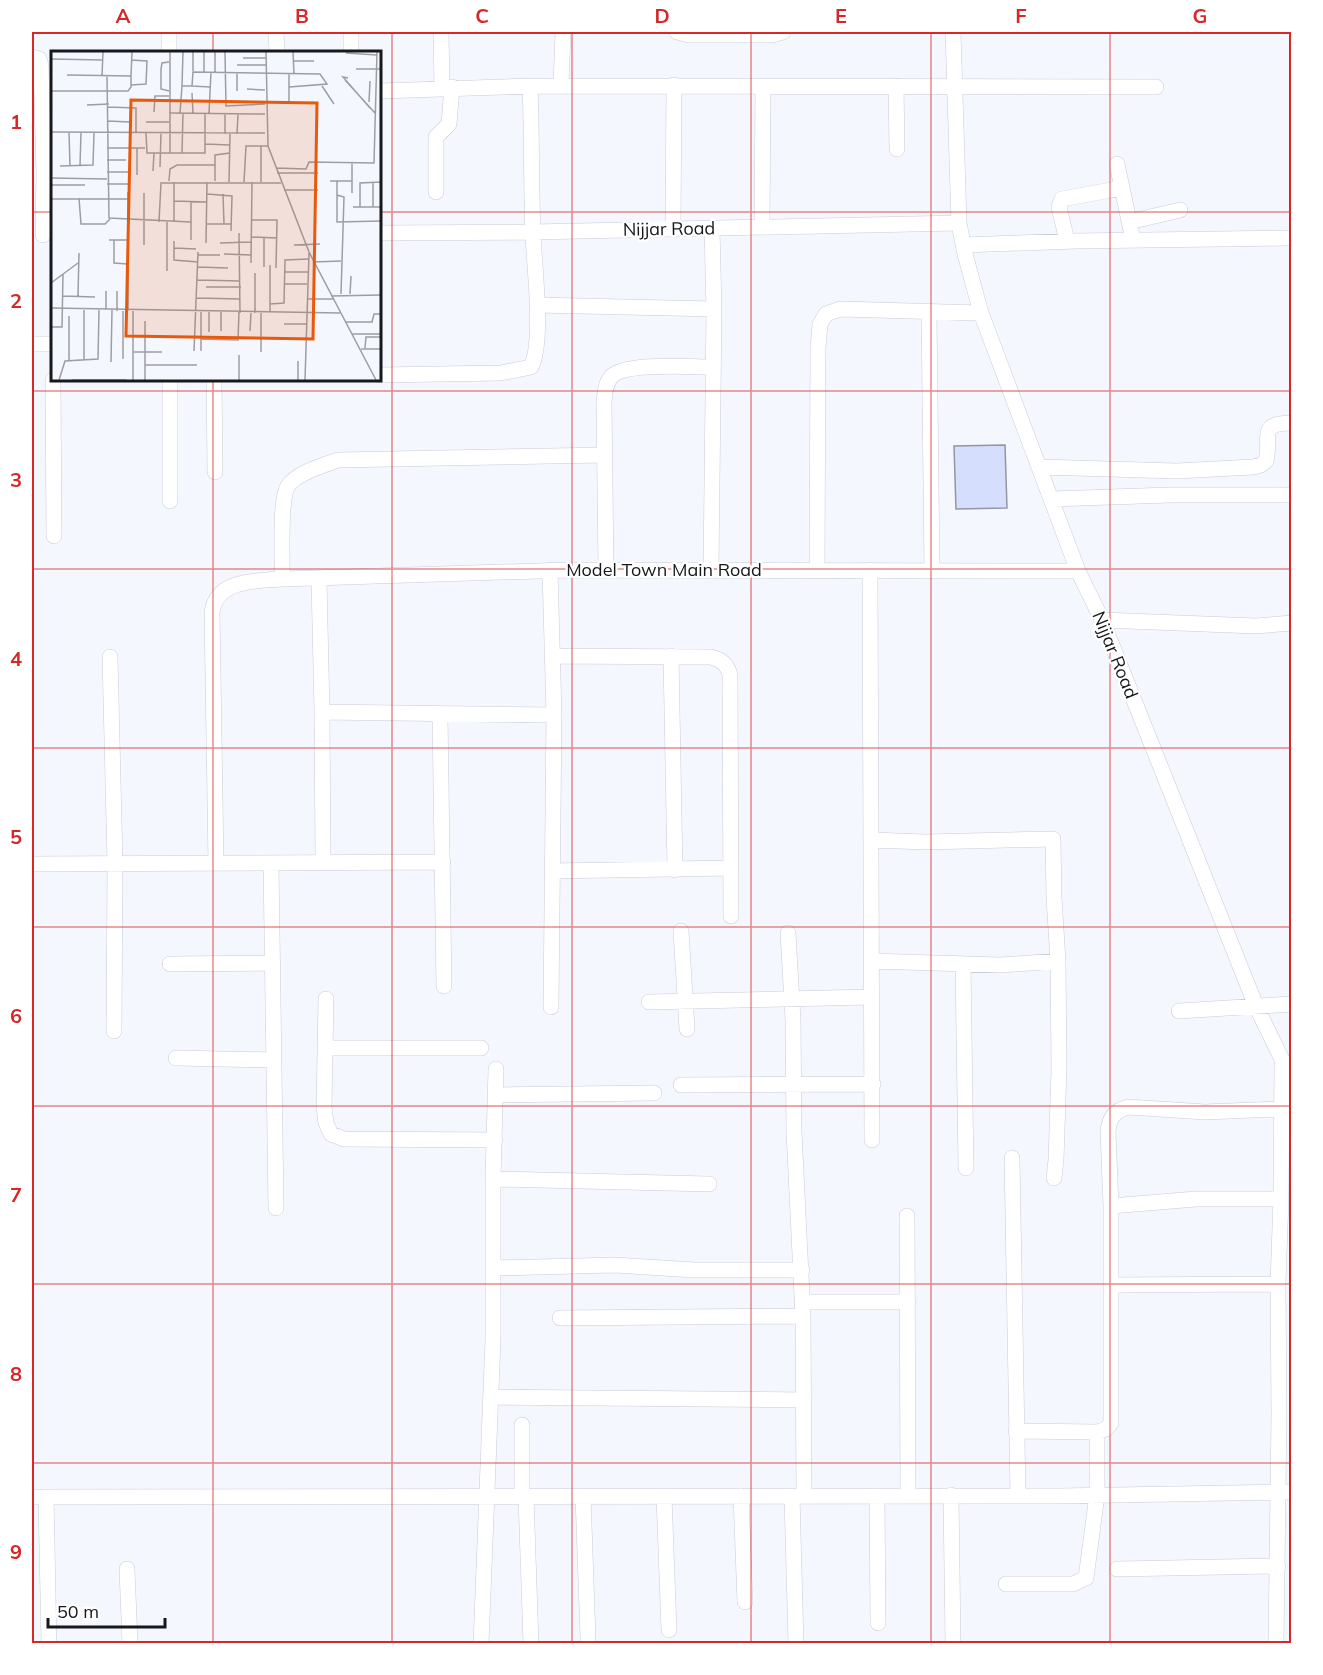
<svg xmlns="http://www.w3.org/2000/svg" width="1323" height="1675" font-family="Mulish,sans-serif">
  <style>
    .building { fill: #d6defe; stroke: #9396a0; stroke-width: 1.5 }
    .lines { fill: none; stroke-linecap: round; stroke-linejoin: round }
    .minor-casing { stroke: #c9ccd7; stroke-width: 16 }
    .minor { stroke: #fff; stroke-width: 15 }
    .grid { fill: none; stroke: #d62828; stroke-width: 1.5; stroke-opacity: 0.55 }
    .labels { text-anchor: middle; stroke-width: 4.5; stroke-linejoin: round; paint-order: stroke }
    .street-label { font-size: 18px; fill: #17181c; stroke: #fff }
    .inset-road { fill: none; stroke: #9c9ea4; stroke-width: 1.5 }
    .view { fill: #e8590c; fill-opacity: 0.15; stroke: #e8590c; stroke-width: 3 }
    .inset-edge { fill: none; stroke: #17181c; stroke-width: 3 }
    .neatline { fill: none; stroke: #d62828; stroke-width: 2 }
    .grid-label { font-size: 20px; text-anchor: middle; font-weight: bold; fill: #d62828 }
  </style>
  <rect width="100%" height="100%" fill="#f5f7fe"/>
  <path class="building" d="M1005 445 1007 508 956 509 954 446Z"/>
  <g class="lines">
    <g class="minor-casing">
      <path id="minor" d="M169 32V52
        M276 32 277 52
        M351 32V52
        M441 32 442 88
        M677 32 689 35H772L783 32
        M953 32 959 223 965 254 981 313 1078 571 1102 620 1256 1006 1292 1080
        M32 57 39 59 41 65 44 172 43 235
        M561 86 563 32
        M896 86 897 149
        M380 91 530 86 1156 87
        M1117 164 1133 240
        M436 192V137L449 124 452 87
        M1129 222 1180 210
        M762 227 763 86
        M673 229 674 85
        M380 233 533 232 959 223
        M1067 241 1059 207 1062 199 1122 188
        M963 245 1076 241 1292 238
        M537 305 714 309
        M929 312 932 570
        M32 344H52
        M380 375 501 373 531 367C544 342 534 265 533 234 531 185 532 135 530 86
        M53 380 54 536
        M170 380V501
        M214 380 215 472
        M1040 467 1177 471 1253 467 1261 465 1266 461C1272 436 1257 423 1292 423
        M1051 499 1170 495H1292
        M550 570 554 715 551 1007
        M606 570 604 402C605 393 605 383 612 376 626 362 692 367 713 367
        M711 570 714 309 712 228
        M817 570 818 348 820 324 826 314 840 309 981 313
        M870 570 872 1140
        M282 579C283 561 279 499 288 486 296 473 324 465 338 460L605 455
        M319 580 322 712 323 863
        M1102 620 1256 626 1292 623
        M553 656 711 657C722 660 727 664 730 675L731 916
        M671 656 675 870
        M110 657 115 863 114 1031
        M322 712 554 715
        M440 715 444 986
        M872 840 926 842 1053 839 1054 898 1058 961 1059 1069 1056 1160 1054 1178
        M216 863 212 612C217 579 256 581 282 579L569 570 1078 571
        M271 863 276 1208
        M32 864 443 862
        M552 871 730 868
        M681 931 687 1029
        M788 933 793 1020 794 1132 803 1316 804 1496
        M871 961 1000 965 1058 961
        M170 964 273 963
        M963 964 966 1168
        M326 999 324 1107 326 1123 331 1134 344 1139 495 1140
        M649 1002 871 997
        M1179 1011 1292 1004
        M325 1048H481
        M176 1058 274 1060
        M681 1085 873 1084
        M496 1095 654 1093
        M1012 1158 1018 1496
        M493 1179 709 1184
        M1111 1206 1196 1199H1281
        M907 1216 908 1496
        M493 1268 615 1265 694 1270H802
        M1111 1285 1278 1284
        M803 1302H908
        M560 1318 803 1316
        M491 1397 804 1400
        M522 1425V1497
        M1016 1431 1097 1432 1106 1429 1111 1423V1206L1108 1132C1109 1118 1114 1111 1128 1107L1205 1112 1281 1109
        M951 1495 953 1644
        M583 1496 588 1638
        M664 1496 669 1630
        M741 1496 745 1602
        M792 1496 796 1644
        M877 1496 878 1623
        M32 1497 1060 1496 1292 1492
        M46 1497 49 1644
        M526 1497 531 1644
        M127 1569 130 1644
        M1117 1569 1278 1566
        M1006 1584H1073L1086 1578 1097 1495V1432
        M481 1644 493 1339V1179L496 1069
        M1276 1644 1279 1415 1278 1284 1281 1199 1282 1065"/>
    </g>
    <use href="#minor" class="minor"/>
  </g>
  <path class="grid" d="M213 32V52M392 32V1644M572 32V1644M751 32V1644M931 32V1644M1110 32V1644M32 212H52M380 212H1292M213 380V1644M32 391H1292M32 569H1292M32 748H1292M32 927H1292M32 1106H1292M32 1284H1292M32 1463H1292"/>
  <g class="labels">
    <g class="street-label">
      <text transform="translate(669 229) rotate(-1)" y="6">Nijjar Road</text>
      <text x="664" y="576">Model Town Main Road</text>
      <text transform="translate(1115 655) rotate(68)" y="6">Nijjar Road</text>
    </g>
  </g>
  <g transform="translate(51 51)">
    <rect width="330" height="330" fill="#f5f7fe"/>
    <path class="inset-road" d="M119 1V102M132 1 131 35H141M174 1 175 55 214 53M215 1 217 95 258 201 325 329M242 1 243 23M295 2 326 4M192 7H215M0 8 52 9M242 10H263M186 14H215M305 18H330M142 20V1M153 21V1M164 21V1M51 25 52 1M56 25 58 167 140 171M80 25 81 1M297 27 292 26 319 57M294 29 324 62M80 34 95 33 96 10 80 9M271 35 283 53M159 36 141 35 142 21 269 23 276 33 238 36M196 38 214 39M0 40H77L80 36V25L16 24M118 40 110 38V18L111 12 118 11M186 40V21M141 42 142 62M238 50V23M318 51 319 30M36 54 58 53M57 56 85 57V82M103 61 104 45H118M118 62 214 63M129 62 131 35M158 62 160 21M57 70 79 71M95 71H118M0 81 214 82M18 81 19 115M95 82 96 102H154V62M174 83V62M186 83 187 63M154 93 179 94M56 97H94M131 102 132 62M56 109H75M301 112V142M9 115 42 114 43 82M29 115 30 81M109 116 110 82M225 117 255 118 258 111 323 112 326 1M102 120 103 102M56 121H78M226 122H267M86 124V97M0 127 56 128M118 130 119 118 126 114H164M164 130V104L179 102M279 130H301M286 130V171L330 170M178 131 179 83M193 131 195 95H217M210 131V95M56 133H78M0 134H34M233 139H267M156 143 181 145 180 180M172 143 173 173M286 144 293 146 290 243M28 147 30 173H54L59 168M0 148H77M123 150 156 151M140 150V189M302 156H330M309 156V132L330 131M322 156V131M200 169H226L225 217M108 171 110 132H230M123 171V131M155 173H180M188 182 189 262M200 186 226 187M58 189H77M63 189V212L77 213M123 190V209L147 211M155 192 156 131M169 192 200 191M93 194V142M243 194 269 193M123 197 145 198M173 203 200 204M147 204H169M262 211 290 210M200 212 201 131M219 214V262M146 216 177 217M213 216V187M116 220V171M233 221H257M146 229 189 230M0 232 27 212M233 233H256M155 236H190M299 243 300 225M12 245 44 246M27 245 28 202M280 245 330 244M145 247 189 248M256 248H282M219 253 233 252 234 209 257 208M0 257 289 262M55 259V240M66 260V240M77 260V141M150 261V300M158 261V281M170 261V280M204 262V222M94 270V329M294 271H321L323 263H330M233 273H256M0 276H11L12 223M199 280 200 262M301 283H330M150 288 187 289 188 261M314 297 315 286H330M310 298H330M143 300 147 201M82 301H111M210 301V262M72 308V260M18 309V265M33 310V259M60 311 61 259M94 314H146M8 329 14 310 47 308 48 259M21 329H75M82 329V260M188 329V304M247 329V310M254 329 258 202"/>
    <path class="view" d="M80 49 266 52 262 288 75 285Z"/>
    <rect width="330" height="330" class="inset-edge"/>
  </g>
  <rect width="1323" height="1675" fill="none" stroke="#ffffff" stroke-width="66"/>
  <path d="M48 1618v9h117v-9" fill="none" stroke="#17181c" stroke-width="3"/>
  <text x="57" y="1618" font-size="18" fill="#17181c" stroke="#ffffff" stroke-width="4.5" paint-order="stroke">50 m</text>
  <rect x="33" y="33" width="1257" height="1609" class="neatline"/>
  <g class="grid-label">
    <text x="123" y="23">A</text>
    <text x="302" y="23">B</text>
    <text x="482" y="23">C</text>
    <text x="662" y="23">D</text>
    <text x="841" y="23">E</text>
    <text x="1021" y="23">F</text>
    <text x="1200" y="23">G</text>
    <text x="16" y="129">1</text>
    <text x="16" y="308">2</text>
    <text x="16" y="487">3</text>
    <text x="16" y="666">4</text>
    <text x="16" y="844">5</text>
    <text x="16" y="1023">6</text>
    <text x="16" y="1202">7</text>
    <text x="16" y="1381">8</text>
    <text x="16" y="1559">9</text>
  </g>
</svg>
